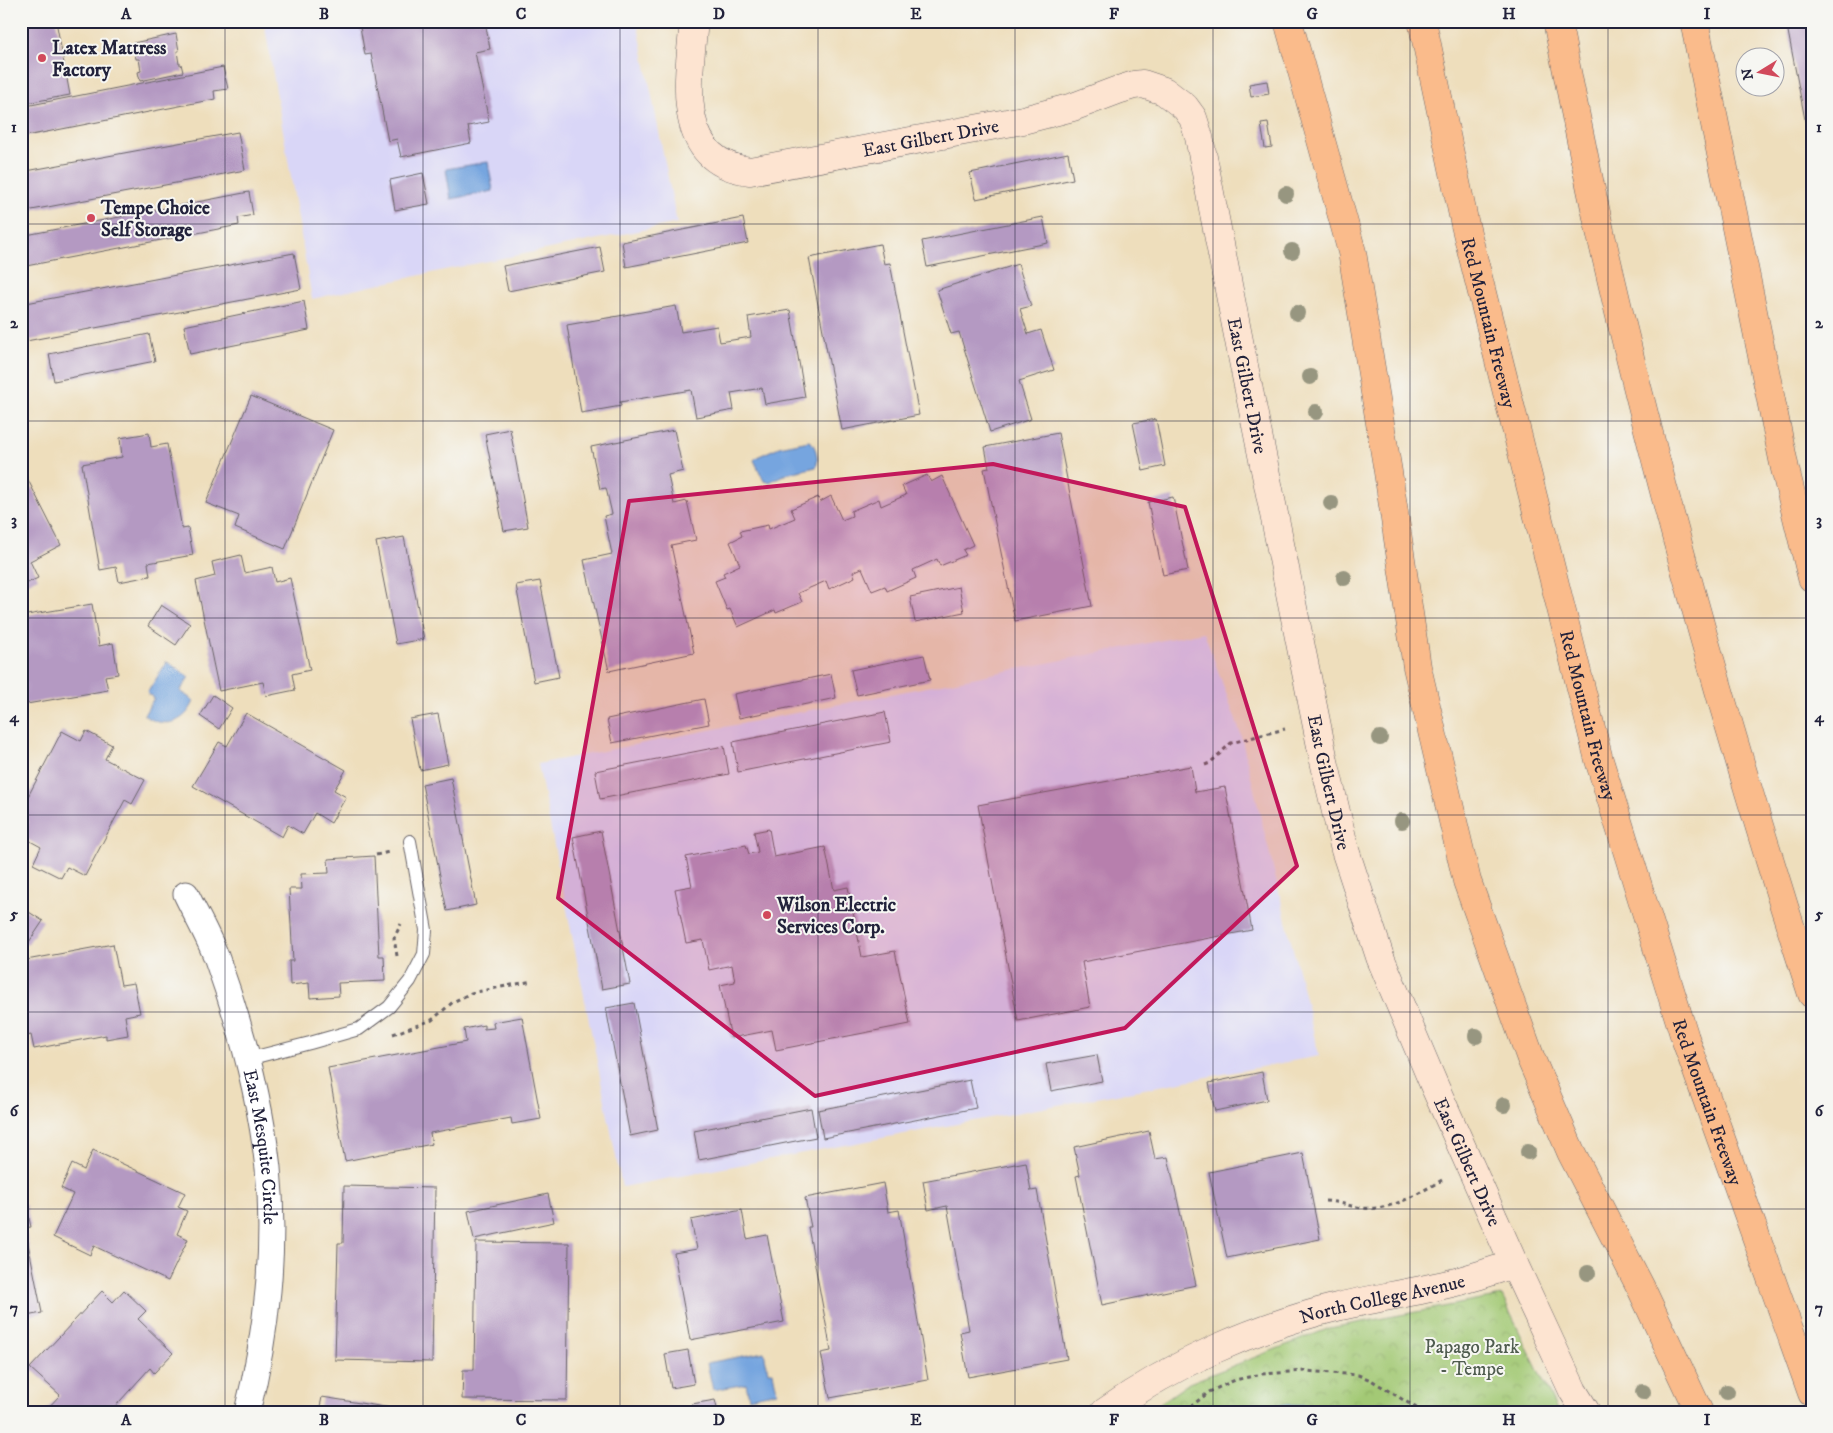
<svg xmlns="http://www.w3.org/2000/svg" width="1833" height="1433" font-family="'IM FELL DW Pica',serif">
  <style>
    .built { fill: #d9d6f7 }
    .park { fill: url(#park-crowns); stroke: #627658 }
    .water { fill: #76a5df; stroke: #4c648d }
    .building { fill: #b499c2 }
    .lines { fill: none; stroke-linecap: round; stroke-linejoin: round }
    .lane-casing { stroke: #696468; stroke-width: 14 }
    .street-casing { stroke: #696468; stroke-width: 27 }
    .secondary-casing { stroke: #696468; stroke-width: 29 }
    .highway-casing { stroke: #696468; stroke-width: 29 }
    .path { stroke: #696468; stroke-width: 3; stroke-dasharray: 4 4; stroke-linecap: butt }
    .lane { stroke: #fff; stroke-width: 12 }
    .street { stroke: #fff; stroke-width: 25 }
    .secondary { stroke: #fde4d1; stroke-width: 28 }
    .highway { stroke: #fabb8b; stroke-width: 28 }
    .tree { fill: #979680 }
    .marked { fill: #c2185b; fill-opacity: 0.2; stroke: #c2185b; stroke-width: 4; stroke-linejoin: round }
    .grid { fill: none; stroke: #22223b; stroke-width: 1; stroke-opacity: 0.55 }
    .poi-dot { fill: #d1495b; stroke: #f6f6f2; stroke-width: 2 }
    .labels { text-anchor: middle; stroke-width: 4; stroke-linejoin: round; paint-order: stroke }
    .poi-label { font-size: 19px; font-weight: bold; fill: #22223b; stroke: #f6f6f2; text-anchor: start }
    .street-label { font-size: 19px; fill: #22223b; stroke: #f6f6f2 }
    .park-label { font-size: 19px; fill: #4f5c4f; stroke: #f6f6f2 }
    .neatline { fill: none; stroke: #22223b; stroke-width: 2 }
    .grid-label { font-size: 16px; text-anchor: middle; font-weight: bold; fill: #22223b }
  </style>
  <defs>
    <pattern id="park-crowns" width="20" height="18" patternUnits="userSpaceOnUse" patternTransform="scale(1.25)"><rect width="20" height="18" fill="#a3c974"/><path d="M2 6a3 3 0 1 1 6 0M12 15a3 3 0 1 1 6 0" fill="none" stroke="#8cac65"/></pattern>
  </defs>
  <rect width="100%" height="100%" fill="#f6f6f2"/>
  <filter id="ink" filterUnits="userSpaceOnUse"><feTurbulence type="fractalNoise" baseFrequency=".02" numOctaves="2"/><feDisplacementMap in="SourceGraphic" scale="10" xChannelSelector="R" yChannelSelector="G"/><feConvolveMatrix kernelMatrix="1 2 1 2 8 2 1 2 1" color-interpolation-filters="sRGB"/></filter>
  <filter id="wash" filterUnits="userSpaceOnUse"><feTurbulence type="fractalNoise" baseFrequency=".0096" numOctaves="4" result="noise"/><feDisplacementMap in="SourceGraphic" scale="20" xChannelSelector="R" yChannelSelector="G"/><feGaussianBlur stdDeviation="1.12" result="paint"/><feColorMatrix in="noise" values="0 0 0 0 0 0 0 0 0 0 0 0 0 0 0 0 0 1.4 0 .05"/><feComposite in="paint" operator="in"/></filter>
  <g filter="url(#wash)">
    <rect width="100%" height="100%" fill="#eedebc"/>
    <path class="built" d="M264 21H637L677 223 444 270 312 299Z
      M1204 632 1240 732 1319 1056 622 1187 538 764Z"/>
    <path class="park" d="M1502 1296 1558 1412H1148L1189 1383 1330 1328Z"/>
    <path class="water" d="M488 162 493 191 451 199 446 169Z
      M809 441C816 444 819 460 816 467L789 473 769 482 764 481 754 460 757 457 779 447Z
      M167 662 189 677 180 691 194 701C185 724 163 729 144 715L154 698 147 693Z
      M764 1352 768 1372H773L777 1392 749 1398 746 1384 713 1390 707 1363Z
      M1320 1405 1351 1412H1241C1259 1401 1298 1405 1320 1405Z"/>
    <g id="blocks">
      <path class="building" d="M21 21H56L70 95 21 104Z
        M359 21H485L490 49 475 52 489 122 468 126 471 143 401 157 397 139 388 141 371 54 365 55Z
        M1786 21H1812V133L1807 130Z
        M176 34 179 51H177L179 64H181L183 72 140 81 138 72 141 71 139 59H136L133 43Z
        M223 67 228 89 214 91 215 99 21 137V107Z
        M1267 81 1269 94 1251 97 1249 84Z
        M1268 123 1272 147 1265 148 1261 124Z
        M238 132 245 170 21 212V172Z
        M1068 153 1073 179 976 199 970 173Z
        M423 173 429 204 395 210 390 180Z
        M249 192 253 215 238 218 239 225 21 267V236Z
        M1043 217 1048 243 927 267 922 241Z
        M743 218 748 243 626 267 622 242Z
        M880 244 884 264 890 263 919 415 842 430 809 258Z
        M600 247 605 272 508 291 503 266Z
        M294 253 301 289 21 342V304Z
        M1018 264 1031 306 1020 309 1028 334 1041 330 1054 370 1019 381 1031 419 990 432 959 332 951 334 937 290Z
        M304 301 309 330 190 354 184 326Z
        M676 306 681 332 717 326 720 342 751 337 748 317 790 310 805 397 765 404 762 388 731 393 734 410 696 417 691 390 620 402 621 406 581 413 567 325Z
        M149 334 155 361 54 381 49 354Z
        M251 396 333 430 285 549 235 528 239 516 206 503Z
        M1156 419 1165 466 1143 471 1133 423Z
        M510 429 528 527 504 531 485 434Z
        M674 430 683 471 668 475 674 504 687 501 696 540 671 545 694 653 609 671 584 560 612 554 604 516 612 514 606 488 600 489 591 447Z
        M149 433 151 447 167 444 182 529 188 528 193 555 148 563 150 576 119 582 116 567 100 570 82 464 122 457 120 438Z
        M1058 433 1092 606 1015 621 984 469 989 468 985 447Z
        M21 466 61 545 30 561 38 578 21 586Z
        M927 475 931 482 942 476 973 545 963 550 966 555 940 566 937 559 913 570 916 578 887 591 885 586 872 591 862 568 853 572 855 577 829 589 826 581 798 593 802 602 776 613 775 610 738 627 730 609 727 610 715 581 725 577 723 573 740 565 730 542 742 536 740 531 768 525 769 529 795 518 791 509 818 497 820 502 831 496 842 520 852 516 851 511 879 499 881 506 906 495 902 486Z
        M1173 497 1188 570 1163 575 1148 502Z
        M404 537 424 639 396 644 376 542Z
        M241 555 245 573 272 567 275 582 290 578 310 670 292 674 295 690 266 696 263 682 219 691 196 581 215 576 212 562Z
        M540 581 559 677 534 682 516 585Z
        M959 587 964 612 915 622 910 597Z
        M92 604 99 646 113 643 118 674 105 676 108 690 21 705V616Z
        M161 605 190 624 176 645 148 626Z
        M924 655 930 680 857 695 851 670Z
        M831 674 836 698 739 718 734 694Z
        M213 695 232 708 219 729 200 716Z
        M704 699 709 724 612 743 607 719Z
        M885 712 891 742 738 772 733 742Z
        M246 713 346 770 334 790 346 797 331 823 315 813 303 834 288 825 282 837 193 786 219 742 227 746Z
        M438 714 448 764 420 770 410 719Z
        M62 731 81 741 86 731 112 745 105 759 145 780 132 804 125 800 85 876 67 867 61 878 33 864 41 847 21 836 29 821 21 817V810Z
        M724 746 729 774 600 799 595 771Z
        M1191 766 1195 792 1225 787 1252 930 1082 962 1090 1007 1018 1021 978 805Z
        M451 778 476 905 447 911 422 784Z
        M769 829 774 857 825 847 834 890 848 887 862 957 895 951 910 1024 776 1050 772 1030 731 1038 720 985 735 982 732 965 709 970 703 940 686 943 675 889 692 886 686 857 746 845 749 854 758 852 754 832Z
        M601 831 630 984 602 989 573 837Z
        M374 856 379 956H384L385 981 338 983 339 996 310 998 309 983 290 985 289 961H293L289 889H302L301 874 329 873 328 859Z
        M21 907 43 921 27 945 21 941Z
        M113 944 121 985 134 983 140 1013 125 1016 128 1035 106 1039V1035L34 1049 31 1035 21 1037V961Z
        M634 1003 658 1130 630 1136 606 1008Z
        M522 1017 541 1119 512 1124 511 1118 430 1133 432 1144 345 1161 328 1068 466 1042 464 1029 484 1025V1029L494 1028 493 1022Z
        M1097 1055 1102 1081 1051 1091 1046 1064Z
        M1262 1072 1267 1100 1215 1111 1209 1083Z
        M970 1080 976 1108 823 1138 818 1110Z
        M811 1108 816 1137 699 1160 694 1131Z
        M1149 1131 1155 1159 1168 1157 1196 1285 1102 1305 1076 1176 1080 1175 1074 1147Z
        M93 1150 185 1193 178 1207 187 1211 177 1234 188 1239 168 1281 94 1246 90 1255 53 1237 73 1194 61 1188 72 1164 84 1170Z
        M1303 1153 1320 1239 1227 1258 1209 1172Z
        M1026 1162 1031 1191 1037 1190 1067 1359 968 1377 960 1332 969 1330 947 1206 928 1210 923 1181Z
        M883 1183 888 1212 899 1210 928 1380 830 1398 821 1353 831 1351 808 1227H811L805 1198Z
        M344 1186 435 1188 432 1362 335 1360 338 1243H343Z
        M548 1194 554 1222 474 1239 468 1211Z
        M26 1205 31 1227 25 1228 42 1313 21 1317V1206Z
        M742 1210 747 1239 767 1235 784 1322 690 1340 674 1253 697 1249 691 1220Z
        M476 1242 569 1243 567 1400 462 1399 463 1370H474Z
        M124 1290 146 1311 138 1319 173 1353 154 1373 150 1368 110 1412H48L46 1410 60 1395 30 1368 102 1291 113 1302Z
        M688 1350 694 1384 671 1388 665 1354Z
        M322 1397 398 1409 397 1412H319Z
        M715 1400 718 1412H693L692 1404Z"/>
    </g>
  </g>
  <g filter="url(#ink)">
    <use href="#blocks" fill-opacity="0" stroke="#696468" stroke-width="1"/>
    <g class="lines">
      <g class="lane-casing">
        <path id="lane" d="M248 1059 310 1043 359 1029 389 1007 410 981 424 954 426 930 410 841"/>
      </g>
      <g class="street-casing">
        <g id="street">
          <path id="s1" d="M186 894C196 915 209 937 217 959 241 1026 260 1097 268 1168 276 1248 267 1334 247 1412"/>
        </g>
      </g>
      <g class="secondary-casing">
        <g id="secondary">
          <path id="s2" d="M694 21C689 75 672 162 750 171L1023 120 1073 107 1118 90 1134 85 1143 84 1164 91 1185 107 1193 118 1199 137 1242 356 1324 761 1345 850 1380 957 1434 1085 1514 1264 1573 1391 1586 1412"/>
          <path id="s3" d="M1105 1412C1174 1363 1255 1327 1337 1307 1376 1298 1417 1292 1456 1282 1475 1277 1495 1270 1514 1264"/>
        </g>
      </g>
      <g class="highway-casing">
        <g id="highway">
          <path d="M1288 21 1352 252 1388 472 1417 667 1467 881 1531 1059 1571 1152 1641 1288 1699 1412"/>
          <path id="s4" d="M1422 21 1465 225 1599 760 1685 1038 1812 1393"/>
          <path d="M1557 21C1572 96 1586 170 1603 244 1661 497 1732 747 1812 994"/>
          <path d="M1694 21 1785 469 1812 578"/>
        </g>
      </g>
      <path class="path" d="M1205 765 1210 763 1231 743 1285 729
        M376 855 389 852
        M397 956 394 938 401 924
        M393 1034 432 1020 453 1002 471 993 532 981
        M1325 1201C1338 1201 1350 1207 1363 1208 1392 1211 1417 1194 1442 1180
        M1184 1412 1209 1392 1235 1380 1262 1374 1305 1371 1358 1375 1371 1380 1423 1412"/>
      <use href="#lane" class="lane"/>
      <use href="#street" class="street"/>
      <use href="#secondary" class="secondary"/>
      <use href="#highway" class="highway"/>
    </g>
    <g class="tree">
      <circle cx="1286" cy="194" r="8"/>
      <circle cx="1292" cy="251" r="8"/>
      <circle cx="1297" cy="313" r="8"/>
      <circle cx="1310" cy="377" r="8"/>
      <circle cx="1316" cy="412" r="8"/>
      <circle cx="1331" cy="503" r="8"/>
      <circle cx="1344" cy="578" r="8"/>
      <circle cx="1380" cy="738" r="8"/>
      <circle cx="1402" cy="821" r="8"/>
      <circle cx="1476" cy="1036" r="8"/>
      <circle cx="1504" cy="1105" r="8"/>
      <circle cx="1528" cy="1152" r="8"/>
      <circle cx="1588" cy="1273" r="8"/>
      <circle cx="1643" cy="1392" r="8"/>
      <circle cx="1727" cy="1392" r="8"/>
    </g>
  </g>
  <path class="marked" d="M993 464 1185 507 1297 866 1125 1028 815 1096 558 898 629 501Z"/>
  <path class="grid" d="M225 21V1412M423 21V1412M620 21V1412M818 21V1412M1015 21V1412M1213 21V1412M1410 21V1412M1608 21V1412M21 224H1812M21 421H1812M21 618H1812M21 815H1812M21 1012H1812M21 1209H1812"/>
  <g class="poi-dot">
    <circle cx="42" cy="58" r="5"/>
    <circle cx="91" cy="218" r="5"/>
    <circle cx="767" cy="915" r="5"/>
  </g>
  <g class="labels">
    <g class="poi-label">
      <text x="52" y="54">Latex Mattress<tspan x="52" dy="22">Factory</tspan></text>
      <text x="101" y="214">Tempe Choice<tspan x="101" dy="22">Self Storage</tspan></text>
      <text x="777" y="911">Wilson Electric<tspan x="777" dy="22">Services Corp.</tspan></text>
    </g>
    <g class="street-label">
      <text dy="7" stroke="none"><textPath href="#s2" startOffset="366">East Gilbert Drive</textPath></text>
      <text dy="7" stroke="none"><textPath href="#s4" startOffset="309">Red Mountain Freeway</textPath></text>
      <text dy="7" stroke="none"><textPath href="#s2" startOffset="921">East Gilbert Drive</textPath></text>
      <text dy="7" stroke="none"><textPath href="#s4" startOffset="714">Red Mountain Freeway</textPath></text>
      <text dy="7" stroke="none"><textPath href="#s2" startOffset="1326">East Gilbert Drive</textPath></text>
      <text dy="7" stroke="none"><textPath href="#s4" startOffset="1119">Red Mountain Freeway</textPath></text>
      <text dy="7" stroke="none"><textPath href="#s1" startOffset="266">East Mesquite Circle</textPath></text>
      <text dy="7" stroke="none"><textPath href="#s2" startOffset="1731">East Gilbert Drive</textPath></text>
      <text dy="7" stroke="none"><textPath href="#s3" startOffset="302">North College Avenue</textPath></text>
    </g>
    <g class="park-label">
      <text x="1472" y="1353">Papago Park<tspan x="1472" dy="22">- Tempe</tspan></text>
    </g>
  </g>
  <rect width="1833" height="1433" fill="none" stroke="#f6f6f2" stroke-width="55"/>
  <g transform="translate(1760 72) rotate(260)"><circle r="24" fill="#f6f6f2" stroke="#a1a1a9"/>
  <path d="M0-4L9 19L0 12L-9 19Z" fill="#d1495b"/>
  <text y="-8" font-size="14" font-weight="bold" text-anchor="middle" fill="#22223b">N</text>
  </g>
  <rect x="28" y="28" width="1778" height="1378" class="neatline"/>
  <g class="grid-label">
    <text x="126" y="19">A</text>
    <text x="324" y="19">B</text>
    <text x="521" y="19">C</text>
    <text x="719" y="19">D</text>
    <text x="916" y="19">E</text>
    <text x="1114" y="19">F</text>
    <text x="1312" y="19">G</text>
    <text x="1509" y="19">H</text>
    <text x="1707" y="19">I</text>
    <text x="14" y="132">1</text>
    <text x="1819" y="132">1</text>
    <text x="14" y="328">2</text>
    <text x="1819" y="328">2</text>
    <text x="14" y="525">3</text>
    <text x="1819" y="525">3</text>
    <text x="14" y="722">4</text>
    <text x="1819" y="722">4</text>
    <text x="14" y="919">5</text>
    <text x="1819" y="919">5</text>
    <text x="14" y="1116">6</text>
    <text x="1819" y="1116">6</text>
    <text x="14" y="1313">7</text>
    <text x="1819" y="1313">7</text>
    <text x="126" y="1425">A</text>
    <text x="324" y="1425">B</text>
    <text x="521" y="1425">C</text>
    <text x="719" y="1425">D</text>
    <text x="916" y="1425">E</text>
    <text x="1114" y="1425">F</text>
    <text x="1312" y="1425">G</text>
    <text x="1509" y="1425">H</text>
    <text x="1707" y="1425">I</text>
  </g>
</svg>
